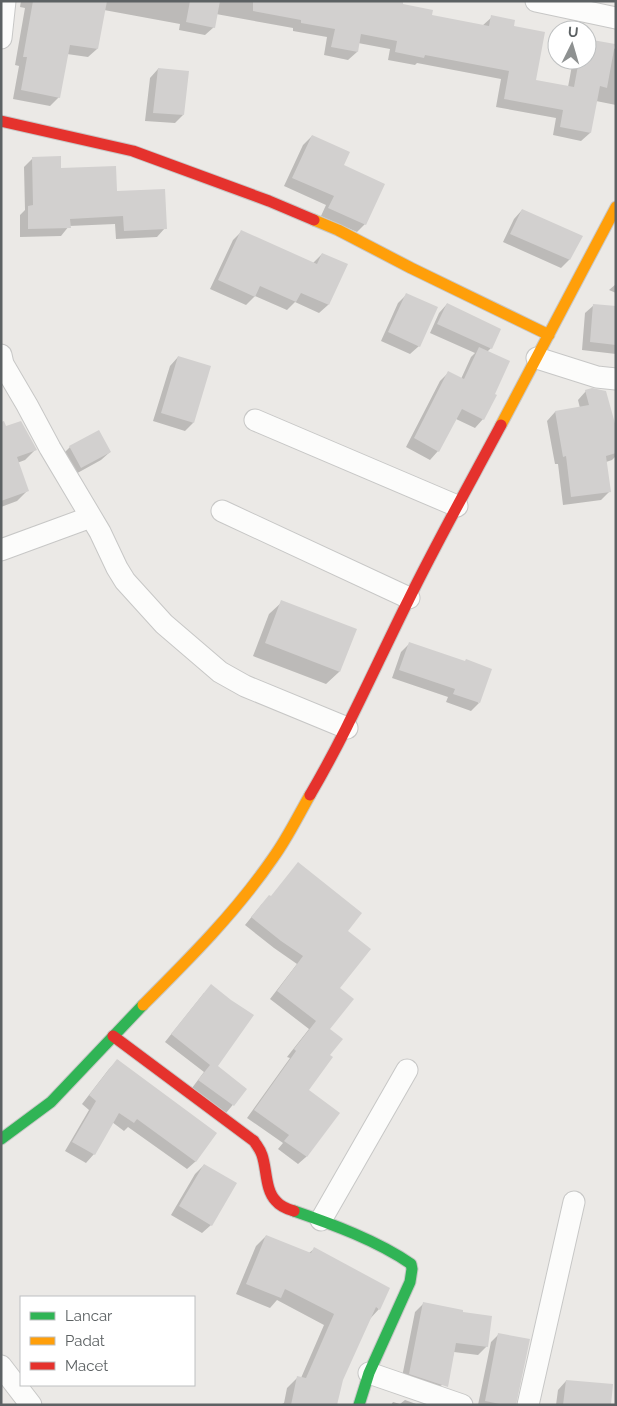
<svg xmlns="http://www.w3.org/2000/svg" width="617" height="1406" font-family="Raleway,sans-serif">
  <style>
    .shadow { fill: #0003 }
    .building { fill: #d2d0cf }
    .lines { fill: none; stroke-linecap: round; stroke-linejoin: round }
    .street-casing { stroke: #c7c7c6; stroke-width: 23 }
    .fast-casing { stroke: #c7c7c6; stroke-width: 13 }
    .slow-casing { stroke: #c7c7c6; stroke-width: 13 }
    .jam-casing { stroke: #c7c7c6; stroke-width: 13 }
    .street { stroke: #fcfcfb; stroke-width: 21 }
    .fast { stroke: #30b455; stroke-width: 11 }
    .slow { stroke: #ff9f0a; stroke-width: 11 }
    .jam { stroke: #e5322d; stroke-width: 11 }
  </style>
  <rect width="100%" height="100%" fill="#ebe9e6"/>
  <path class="shadow" d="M21 1H402L401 5 431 16 482 26 492 17 512 27 535 81 568 87 573 60H587V40L616 49V105L596 101 590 133 581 141 553 135 556 118 496 107 501 79 417 63 415 65 388 60 390 49 358 43 357 52 348 60 324 55 327 37 293 31V28L216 14 214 27 205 35 179 30 180 24 104 10 97 49 88 57 67 54 59 97 50 106 13 99 19 66 15 65 25 8 20 7Z
    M158 69 183 115 175 123 145 121 150 78Z
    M312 136 342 166 365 224 357 232 321 216 326 205 284 186 303 145Z
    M32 159 116 192 165 228 157 237 116 239 115 224 69 226 61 236 20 237V215L25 210 24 167Z
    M522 210 581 236 569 260 561 268 503 242 514 219Z
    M241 232 313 263 322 254 346 265 328 305 319 313 295 302 287 310 255 296 246 305 210 289 233 240Z
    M616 284V293L609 290Z
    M407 294 419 346 410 354 381 341 398 303Z
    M447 304 491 348 487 352 483 419 475 428 456 419 438 451 430 460 406 447 440 381 448 373 461 379 471 357 475 353 430 333 439 313Z
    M594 305 616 307V354L582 350 585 313Z
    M178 357 193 423 185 431 153 421 170 366Z
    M586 391 616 432V456L612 460 606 462 610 491 601 500 563 505 558 464H555L547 421 555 412 580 408 578 400Z
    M1 429 35 450 25 460 17 463 27 491 17 501 1 507Z
    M99 432 110 452 101 460 72 476 61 456 70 447Z
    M282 602 355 630 339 672 326 684 253 656 269 614Z
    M409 644 479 703 471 711 446 702 448 697 392 678 401 652Z
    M262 904 346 931 339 988 328 1029 307 1090 338 1113 306 1157 298 1164 278 1149 283 1143 247 1118 290 1058 287 1057 309 1029 270 999 297 964 274 948 245 925Z
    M204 993 216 1067 246 1089 226 1113 192 1088 204 1072 165 1042Z
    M118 1060 196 1161 187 1169 128 1127 124 1131 112 1122 94 1154 86 1163 65 1151 89 1110 82 1104 109 1069Z
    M204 1165 211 1225 202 1233 171 1215 195 1174Z
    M266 1236 309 1253 314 1249 379 1309 369 1320 342 1380 336 1405H280L284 1403 287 1388 298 1377 301 1378 324 1325 277 1300 270 1308 236 1294 256 1246Z
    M424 1303 487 1346 478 1355 454 1352 448 1378 440 1387 401 1382 415 1312Z
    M498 1335 515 1405H478L491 1342Z
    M566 1381 576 1405H556L558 1390Z
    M405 1400 419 1405H391L393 1402 400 1404Z"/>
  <path class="building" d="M33 1H107L98 49 70 45 60 98 21 90 27 57H23Z
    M190 1H220L215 28 186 22Z
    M253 1H403V4L433 10 432 15 489 26 491 15 515 20 514 26 545 32 536 80 574 87 579 60H587V39L615 44 607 88 600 86 591 133 560 127 563 110 504 99 509 71 425 55 424 58 395 52 397 41 361 34 358 52 331 47 335 29 301 23V20L253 11Z
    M158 68 189 71 184 115 153 113Z
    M312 135 350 152 344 165 385 184 366 225 328 208 334 196 292 178Z
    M61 156V168L116 166 117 191 165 189 167 229 124 231 123 216 70 219 71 228 28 229V206L33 205 32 157Z
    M522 209 583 236 570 260 510 234Z
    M241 230 317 264 322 253 348 264 329 305 301 293 296 302 260 286 255 297 218 280Z
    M406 293 438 307 420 347 388 332Z
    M447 303 501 329 492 349 437 324Z
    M593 304 616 306V345L590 342Z
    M479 347 510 361 495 394 497 395 484 420 462 409 439 452 414 438 448 371 464 379Z
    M178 356 211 366 194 423 161 413Z
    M592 388 606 391 616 427V453L606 456 611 492 571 497 566 456 563 457 555 411 589 405 585 390Z
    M4 421 6 426 21 421 37 450 17 457 29 491 1 501V422Z
    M99 430 111 452 81 468 69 446Z
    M281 600 357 629 340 672 265 643Z
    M409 642 465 661 466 659 492 669 480 703 453 694 455 689 399 670Z
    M298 862 362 913 348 931 371 949 340 988 354 999 330 1029 343 1039 330 1055 333 1057 309 1090 340 1113 307 1157 284 1141 289 1135 254 1110 296 1051 294 1049 316 1021 277 991 303 956 281 941 251 917 269 895 271 896Z
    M211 984 231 1000 254 1015 218 1066 247 1089 234 1106 198 1080 210 1065 171 1034Z
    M117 1059 217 1133 196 1162 137 1119 134 1123 119 1113 95 1155 72 1142 96 1101 89 1095Z
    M204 1164 237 1183 212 1226 179 1206Z
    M266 1235 311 1253 314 1247 390 1288 380 1310 376 1307 343 1380 337 1405H291L297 1376 306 1378 334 1314 285 1289 281 1298 246 1284Z
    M423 1302 463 1310V1312L492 1316 488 1347 456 1343 448 1387 409 1374Z
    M498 1333 530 1339 516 1405H505L485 1401Z
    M566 1380 613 1384 611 1405H563Z"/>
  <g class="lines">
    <g class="street-casing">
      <path id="street" d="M536 1 616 18
        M1 38 5 1
        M1 355 3 364 27 405 50 448 100 532 117 568 125 581 164 624 220 672 245 686 347 728
        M537 358 597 377 616 379
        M255 420 457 506
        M222 511 409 598
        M1 550 91 517
        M321 1220 407 1070
        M1 1366 31 1405
        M369 1373 462 1405
        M528 1405 574 1202"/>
    </g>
    <g class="fast-casing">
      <path id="fast" d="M1 1139 51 1102 143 1005
        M294 1211C332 1224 378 1241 411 1264L412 1269 410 1282 369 1373 359 1405"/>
    </g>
    <g class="slow-casing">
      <path id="slow" d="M314 220 338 230 411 268 549 335
        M501 425 616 207
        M143 1005C189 959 236 912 273 858 287 839 298 816 310 795"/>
    </g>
    <g class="jam-casing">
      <path id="jam" d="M1 121 133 151 269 201 314 220
        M310 795C347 732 376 665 409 599 438 540 470 483 501 425
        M113 1036 254 1141C257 1146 260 1149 262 1155 267 1169 265 1190 276 1201 280 1206 287 1209 294 1211"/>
    </g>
    <use href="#street" class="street"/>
    <use href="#fast" class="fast"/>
    <use href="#slow" class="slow"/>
    <use href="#jam" class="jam"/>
  </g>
  <rect width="617" height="1406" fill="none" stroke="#5c6163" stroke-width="5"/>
  <rect x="20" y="1296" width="175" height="90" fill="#ffffff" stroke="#bec0c1"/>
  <rect x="30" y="1312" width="25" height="8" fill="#30b455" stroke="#bec0c1"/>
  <text x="65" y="1321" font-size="15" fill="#5c6163">Lancar</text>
  <rect x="30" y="1337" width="25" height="8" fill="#ff9f0a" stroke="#bec0c1"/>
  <text x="65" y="1346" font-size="15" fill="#5c6163">Padat</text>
  <rect x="30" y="1362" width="25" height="8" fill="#e5322d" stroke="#bec0c1"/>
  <text x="65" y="1371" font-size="15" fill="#5c6163">Macet</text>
  <g transform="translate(572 45) rotate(5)"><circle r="24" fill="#ffffff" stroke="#bec0c1"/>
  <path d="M0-4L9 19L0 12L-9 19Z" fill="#8e9191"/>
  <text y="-8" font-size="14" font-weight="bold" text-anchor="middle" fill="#5c6163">U</text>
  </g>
</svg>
